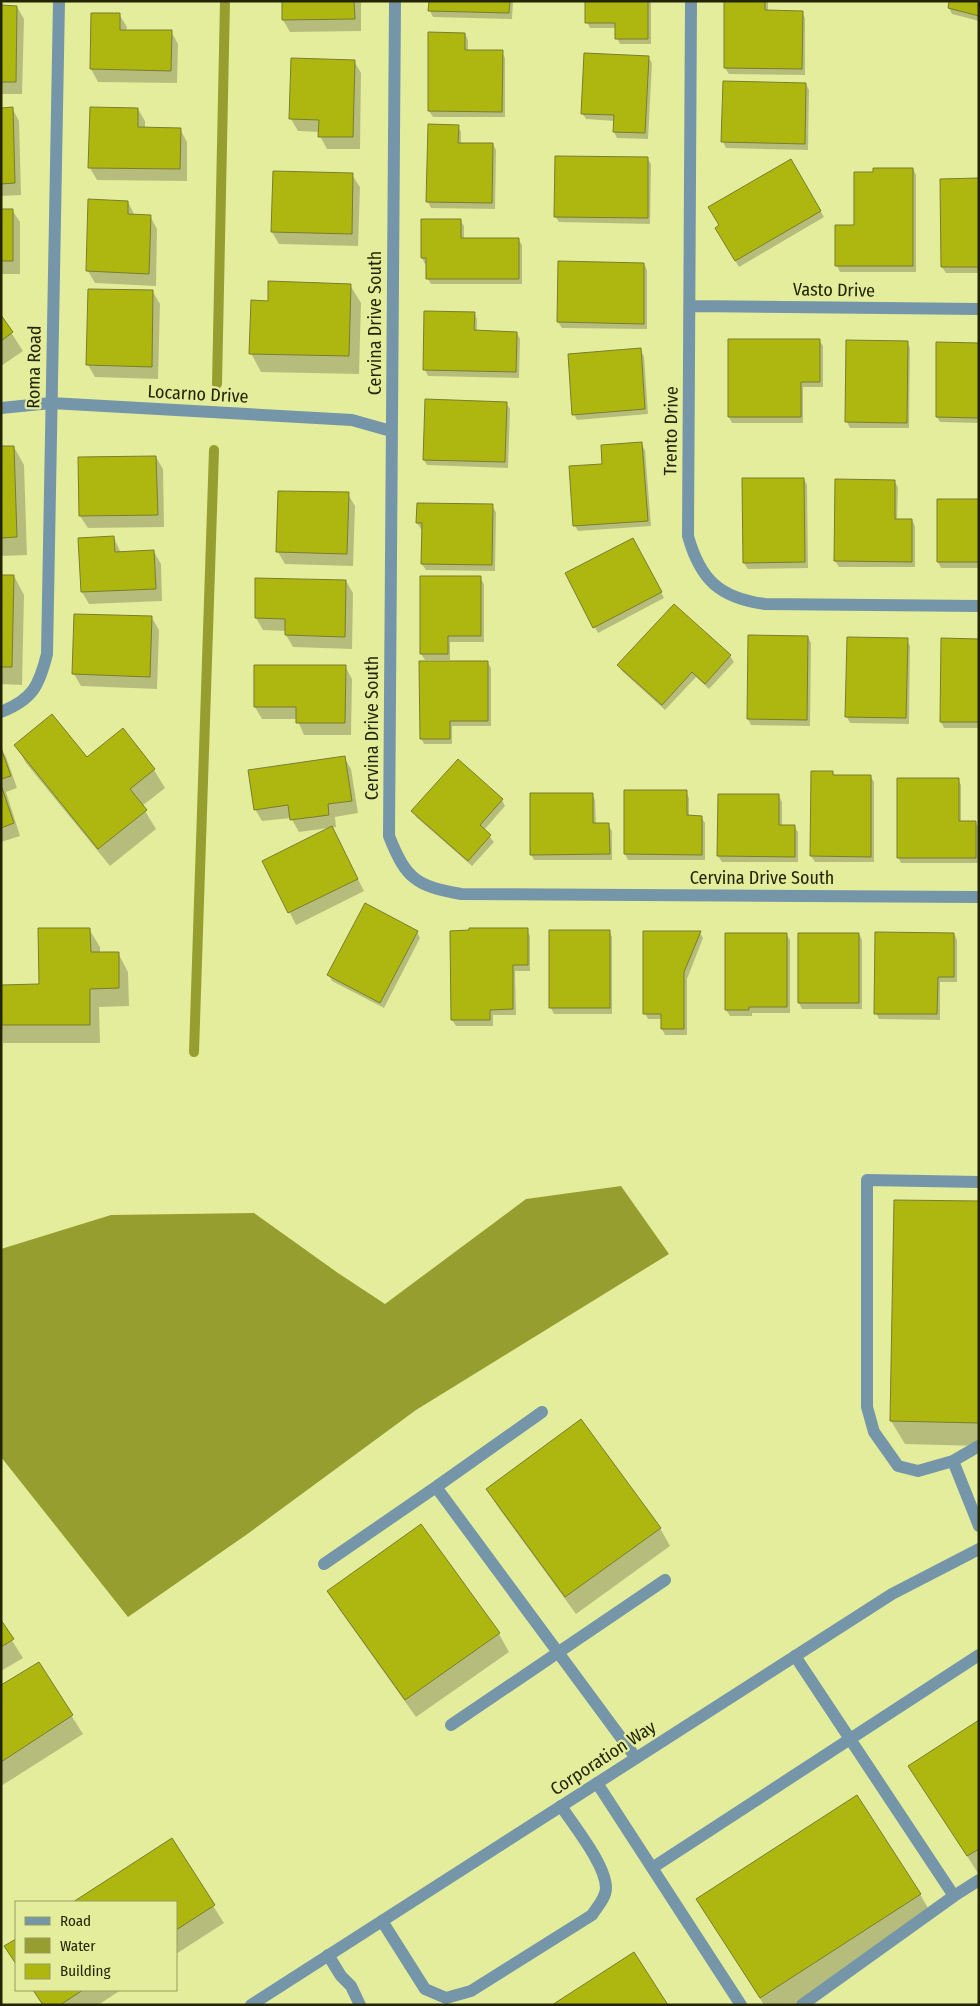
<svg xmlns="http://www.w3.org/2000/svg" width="980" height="2006" font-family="'Fira Sans Condensed',sans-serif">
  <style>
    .water { fill: #969e2f }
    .shadow { fill: #0003 }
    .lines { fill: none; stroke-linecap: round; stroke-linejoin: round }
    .stream { stroke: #969e2f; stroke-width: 10 }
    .building { fill: #aeb70f; stroke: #787e2e }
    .service { stroke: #7596a9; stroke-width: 12 }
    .minor { stroke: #7596a9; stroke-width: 12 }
    .labels { text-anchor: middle; stroke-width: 4.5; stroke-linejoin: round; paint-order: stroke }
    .street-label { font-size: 18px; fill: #222403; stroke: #e4ed9c }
  </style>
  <rect width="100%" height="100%" fill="#e4ed9c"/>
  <path class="water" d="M621 1186 669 1254 416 1410 246 1535 128 1617 1 1457V1249L111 1215 254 1213 338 1273 385 1304 526 1199Z"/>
  <path class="shadow" d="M283 1H361V31L290 32 283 20Z
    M430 1H513L512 19 433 17 430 11Z
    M587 1H651V44H620L617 38V28H590L587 22Z
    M726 1H768V12H802L805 18V75L729 74 725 68Z
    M979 1V21L952 14 949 8Z
    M1 7H17L24 19 22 94H1Z
    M92 14H119L127 27 126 31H171L178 44 177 83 98 82 91 69Z
    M465 34 468 40V51L502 52 505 58V117H433L429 111Z
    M648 57 652 63 648 139 617 138 614 132 615 121 586 119 582 113Z
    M354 61 361 73 360 149H327L320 136V132L298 131 291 119Z
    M806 84 809 90 808 150 726 148 723 142Z
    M12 108 19 121 21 195 1 196V109Z
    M138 109 145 121V129H180L187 142V181L97 180 90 168Z
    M458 126 461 132V144H493L496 150 495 209 431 208 428 202Z
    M647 158 651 164 650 224 559 222 555 216Z
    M790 161 824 217 739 267 716 228Z
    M913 169 916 175V272H840L837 266 855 226 875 173Z
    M352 175 360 187 358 246 279 244 272 232Z
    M979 179V273H946L942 267Z
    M128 202 135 216H150L157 229 156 286 95 283 88 271Z
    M1 210H12L20 222V274H1Z
    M460 220 464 226V239H518L522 245V284H431L428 279V264H425L422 258Z
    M559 263 644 264 647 270V329L562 328 558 322Z
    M350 285 361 303 359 374 261 372 251 353 269 302Z
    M153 292 160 304 158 379 95 377 88 365Z
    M474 313 477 319V332L517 333 520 339 519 378 428 376 425 370Z
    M1 317 23 351 1 366Z
    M729 340H819L823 346V387H803V423H732L729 417Z
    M907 342 910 348 909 428H850L847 422Z
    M979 344V423L940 422 937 417Z
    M640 350 644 356 648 414 577 420 574 414Z
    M506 403 510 409 508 468 427 465 424 460Z
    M641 444 645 450 651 526 578 531 575 526 604 465Z
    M14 447 24 465 27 555 1 556V448Z
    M156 457 163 469 164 527 88 528 80 516Z
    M804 479 807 485 808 568 748 569 744 563Z
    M894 481 898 487 897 520H912L915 526V567H839L835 561Z
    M348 494 355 506 353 566 285 564 278 552Z
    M938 500H979V568H941L938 562Z
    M492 506 496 512 495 571 426 570 422 564 423 529H421L417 523Z
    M114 538 121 553 154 552 161 564 162 601 89 604 82 592Z
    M633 539 664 598 598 633 566 574Z
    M1 576H14L24 595 22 685 1 684Z
    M480 578 484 584V642H450V660H425L421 654Z
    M346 581 353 593 352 649 293 647 286 635V631L263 630 256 618Z
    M674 605 730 656 734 662 709 689 696 677 665 710 622 671 619 665Z
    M76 615 152 618 159 630 157 689 81 686 74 674Z
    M808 637 811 643 810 726 751 725 748 719Z
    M907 640 910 646 909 724 850 723 847 717Z
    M979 640V728H944L941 722Z
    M487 662 491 668V726H452V744H424L421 738Z
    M345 666 352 679 351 735H304L297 719H262L255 707Z
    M123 730 154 770 165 788 142 806 156 829 110 866 26 763 16 745 87 759Z
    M1 749 6 757 17 788 6 792 20 836 1 842Z
    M344 757 351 769 358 813 335 817 336 827 299 832 291 818 262 821 255 809Z
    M832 772 835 777H871L874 782V862H815L811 856Z
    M958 779 961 785V822H975L979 828V863H901L898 857Z
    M686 792 689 798V817H701L705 823V860H628L625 854Z
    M592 794 595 800 596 825H608L612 831V860H534L531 854Z
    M779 796 782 802V826H794L798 832V862H722L718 856Z
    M502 800 505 806 484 830 494 842 472 866 416 817 413 811Z
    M332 828 364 891 296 925 264 861Z
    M89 929 100 947V953H118L128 972 129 1006 99 1007 100 1043H3L1 986 40 985Z
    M527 930 530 936V971H515L516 1015H493V1026H456L452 1020Z
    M551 931H609L612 937V1014H554L551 1008Z
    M417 932 420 938 384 1008 332 981 329 975Z
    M700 933 703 938 687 979V1035H665L662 1029V1019H648L645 1013Z
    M786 934 790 940V1013H752V1016H730L726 1010Z
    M859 934 862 940V1009H802L799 1003Z
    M954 934 957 940V982H940V1020L879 1019 876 1013Z
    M895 1201 979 1203V1446L905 1444 891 1421Z
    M487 1489 660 1528 670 1546 576 1614 498 1507Z
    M328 1591 499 1634 509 1652 416 1717 339 1609Z
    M1 1623 23 1658 1 1671Z
    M38 1663 83 1734 1 1786V1687Z
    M979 1722V1875L910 1766Z
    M171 1840 224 1923 176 1954V1902H75Z
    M920 1894 933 1917 798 2005H764L698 1900Z
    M33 1990H121L98 2005H43Z"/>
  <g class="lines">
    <path class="stream" d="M217 384 225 1
      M194 1052 214 450"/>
  </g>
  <path class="building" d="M282 1H354L355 19 282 20Z
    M429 1H510L509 13 428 11Z
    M585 1H648V39H615V23H585Z
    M724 1H765V10L803 11 802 69 724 68Z
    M949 1H979V16L948 8Z
    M1 5 17 6 16 82H1Z
    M91 13H120V30H172L171 71 90 69Z
    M428 32 465 33V50H503L502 112 428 111Z
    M584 53 649 56 645 133 613 132 614 115 581 114Z
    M291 58 355 60 353 137H318L319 120 289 119Z
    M723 81 806 83 805 144 721 142Z
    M13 107 15 183 1 184V108Z
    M90 107 138 108V127L181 128 180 169 88 168Z
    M428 124 459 125 458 143H493L492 203 426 202Z
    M555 156 648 157V218L554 217Z
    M791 159 821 211 735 261 715 228 719 225 708 207Z
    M873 168H913V266H835V225H854V172H873Z
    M273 171 353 173 352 234 271 232Z
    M979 178V267H941L940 179Z
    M88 199 128 201V214L151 215 149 274 86 271Z
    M1 209H13V261H1Z
    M421 219H461V238H519V279H426V258H421Z
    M558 261 644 263V324L557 322Z
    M268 281 351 284 349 356 249 354 251 300 268 301Z
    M88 289 153 290 152 367 86 365Z
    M424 311 475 312 474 330 517 332 516 372 423 370Z
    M1 315 13 332 1 341Z
    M728 339H820V382H801V417H728Z
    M846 340 908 341 907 423 845 422Z
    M936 342 979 343V418L936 417Z
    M641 348 645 409 572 415 568 354Z
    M425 399 507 402 505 462 423 460Z
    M642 442 648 521 573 526 569 466 602 464 601 445Z
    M1 446H14L17 537 1 538Z
    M156 456 158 515 79 516 78 457Z
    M742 478H804L805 562 743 563Z
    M835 479 895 480V519H912V562L834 561Z
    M278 491 349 492 347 554 276 552Z
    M937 499H979V562H937Z
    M417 503 493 504 492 565 421 564 422 523H416Z
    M114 536 115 552 154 550 156 589 81 592 78 538Z
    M633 538 662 592 593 628 565 573Z
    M1 575H14L12 667H1Z
    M420 576H481V636H448V654H420Z
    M255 578 346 580 345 637 285 635V619L255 618Z
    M674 604 731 655 705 684 692 672 662 705 617 665Z
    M74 614 152 616 150 677 72 674Z
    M748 635 808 636 807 720 747 719Z
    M847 637 908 638 906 718 845 717Z
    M941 638 979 639V722H940Z
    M419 661H488V721H450V739H420Z
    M254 665H346L345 723H296V707H254Z
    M52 714 87 757 123 728 155 769 130 789 147 810 98 849 14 745Z
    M1 748 11 776 1 779Z
    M345 756 352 801 328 804 329 815 290 820 288 805 254 810 248 770Z
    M458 759 503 799 480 825 491 835 468 861 411 811Z
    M811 771H833V775H871V857L810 856Z
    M897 778H959V821H976V858H897Z
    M1 785 14 823 1 828Z
    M624 790H687V815L702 816V855L624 854Z
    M530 793H593V823H609L610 854 530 855Z
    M718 794H779V825H795V857L717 856Z
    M332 826 358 879 288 913 262 861Z
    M365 903 418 931 380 1003 327 975Z
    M38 928H90L91 952H119V988L90 989V1025H1V985L39 984Z
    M469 928H528V965H513V1009L490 1010V1020H451L450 931 469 930Z
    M549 930H610V1008H549Z
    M643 931H701L684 972V1029H661V1014H643Z
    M875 932 954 933V977H938L937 1014H874Z
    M725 933H787V1007H749V1010H725Z
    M798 933H859V1003H798Z
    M894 1200 979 1201V1423L890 1421Z
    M581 1419 661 1528 565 1597 486 1489Z
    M421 1524 500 1633 405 1700 327 1591Z
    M1 1620 14 1639 1 1647Z
    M39 1662 73 1715 1 1762V1685Z
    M979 1720V1849L967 1856 908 1766Z
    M857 1795 921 1894 760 1998 696 1899Z
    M172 1838 215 1905 176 1930V1902H73Z
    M16 1939V1964L4 1946Z
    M634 1952 668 2005H552Z
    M33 1990H83L60 2005H43Z"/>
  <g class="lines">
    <path class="service" d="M542 1412 436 1487 636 1758
      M979 1446 953 1461 979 1526
      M953 1461 918 1471 898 1466 874 1432 867 1407V1180L979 1182
      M324 1564 436 1487
      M795 1656 954 1896 802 2005
      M451 1725 665 1580
      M597 1783 741 2005
      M652 1868 979 1655
      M954 1896 979 1880
      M382 1921 425 1989 446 1998 471 1991 592 1915C597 1907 606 1898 606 1888 606 1865 574 1826 561 1806
      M328 1955 341 1976 351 1986 360 2005"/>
    <path class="minor" d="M395 1 389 836C406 879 416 886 461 894L979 897
      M691 1 688 536C700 579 719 598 765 604L979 606
      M690 306 979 309
      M1 408 51 403 352 420 391 431
      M1 712C33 699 39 686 47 654L59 1
      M251 2005 892 1594 979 1549"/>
  </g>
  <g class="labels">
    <g class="street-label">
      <text transform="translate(834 290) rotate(1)" y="6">Vasto Drive</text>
      <text transform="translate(375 323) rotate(-90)" y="6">Cervina Drive South</text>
      <text transform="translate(34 367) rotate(-89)" y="6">Roma Road</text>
      <text transform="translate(198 394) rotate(3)" y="6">Locarno Drive</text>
      <text transform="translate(671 431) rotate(-89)" y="6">Trento Drive</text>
      <text transform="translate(372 728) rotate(-90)" y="6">Cervina Drive South</text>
      <text x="762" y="884">Cervina Drive South</text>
      <text transform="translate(603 1758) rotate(-33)" y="6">Corporation Way</text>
    </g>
  </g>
  <rect width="980" height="2006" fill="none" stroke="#222403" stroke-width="5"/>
  <rect x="15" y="1901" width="162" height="90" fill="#e4ed9c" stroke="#969d5f"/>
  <rect x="25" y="1917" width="25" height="8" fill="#7596a9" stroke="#969d5f"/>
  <text x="60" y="1926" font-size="15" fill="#222403">Road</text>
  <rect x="25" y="1938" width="25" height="15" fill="#969e2f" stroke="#969d5f"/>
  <text x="60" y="1951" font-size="15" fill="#222403">Water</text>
  <rect x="25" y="1964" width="25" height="15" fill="#aeb70f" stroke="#969d5f"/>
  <text x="60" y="1976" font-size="15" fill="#222403">Building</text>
</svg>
